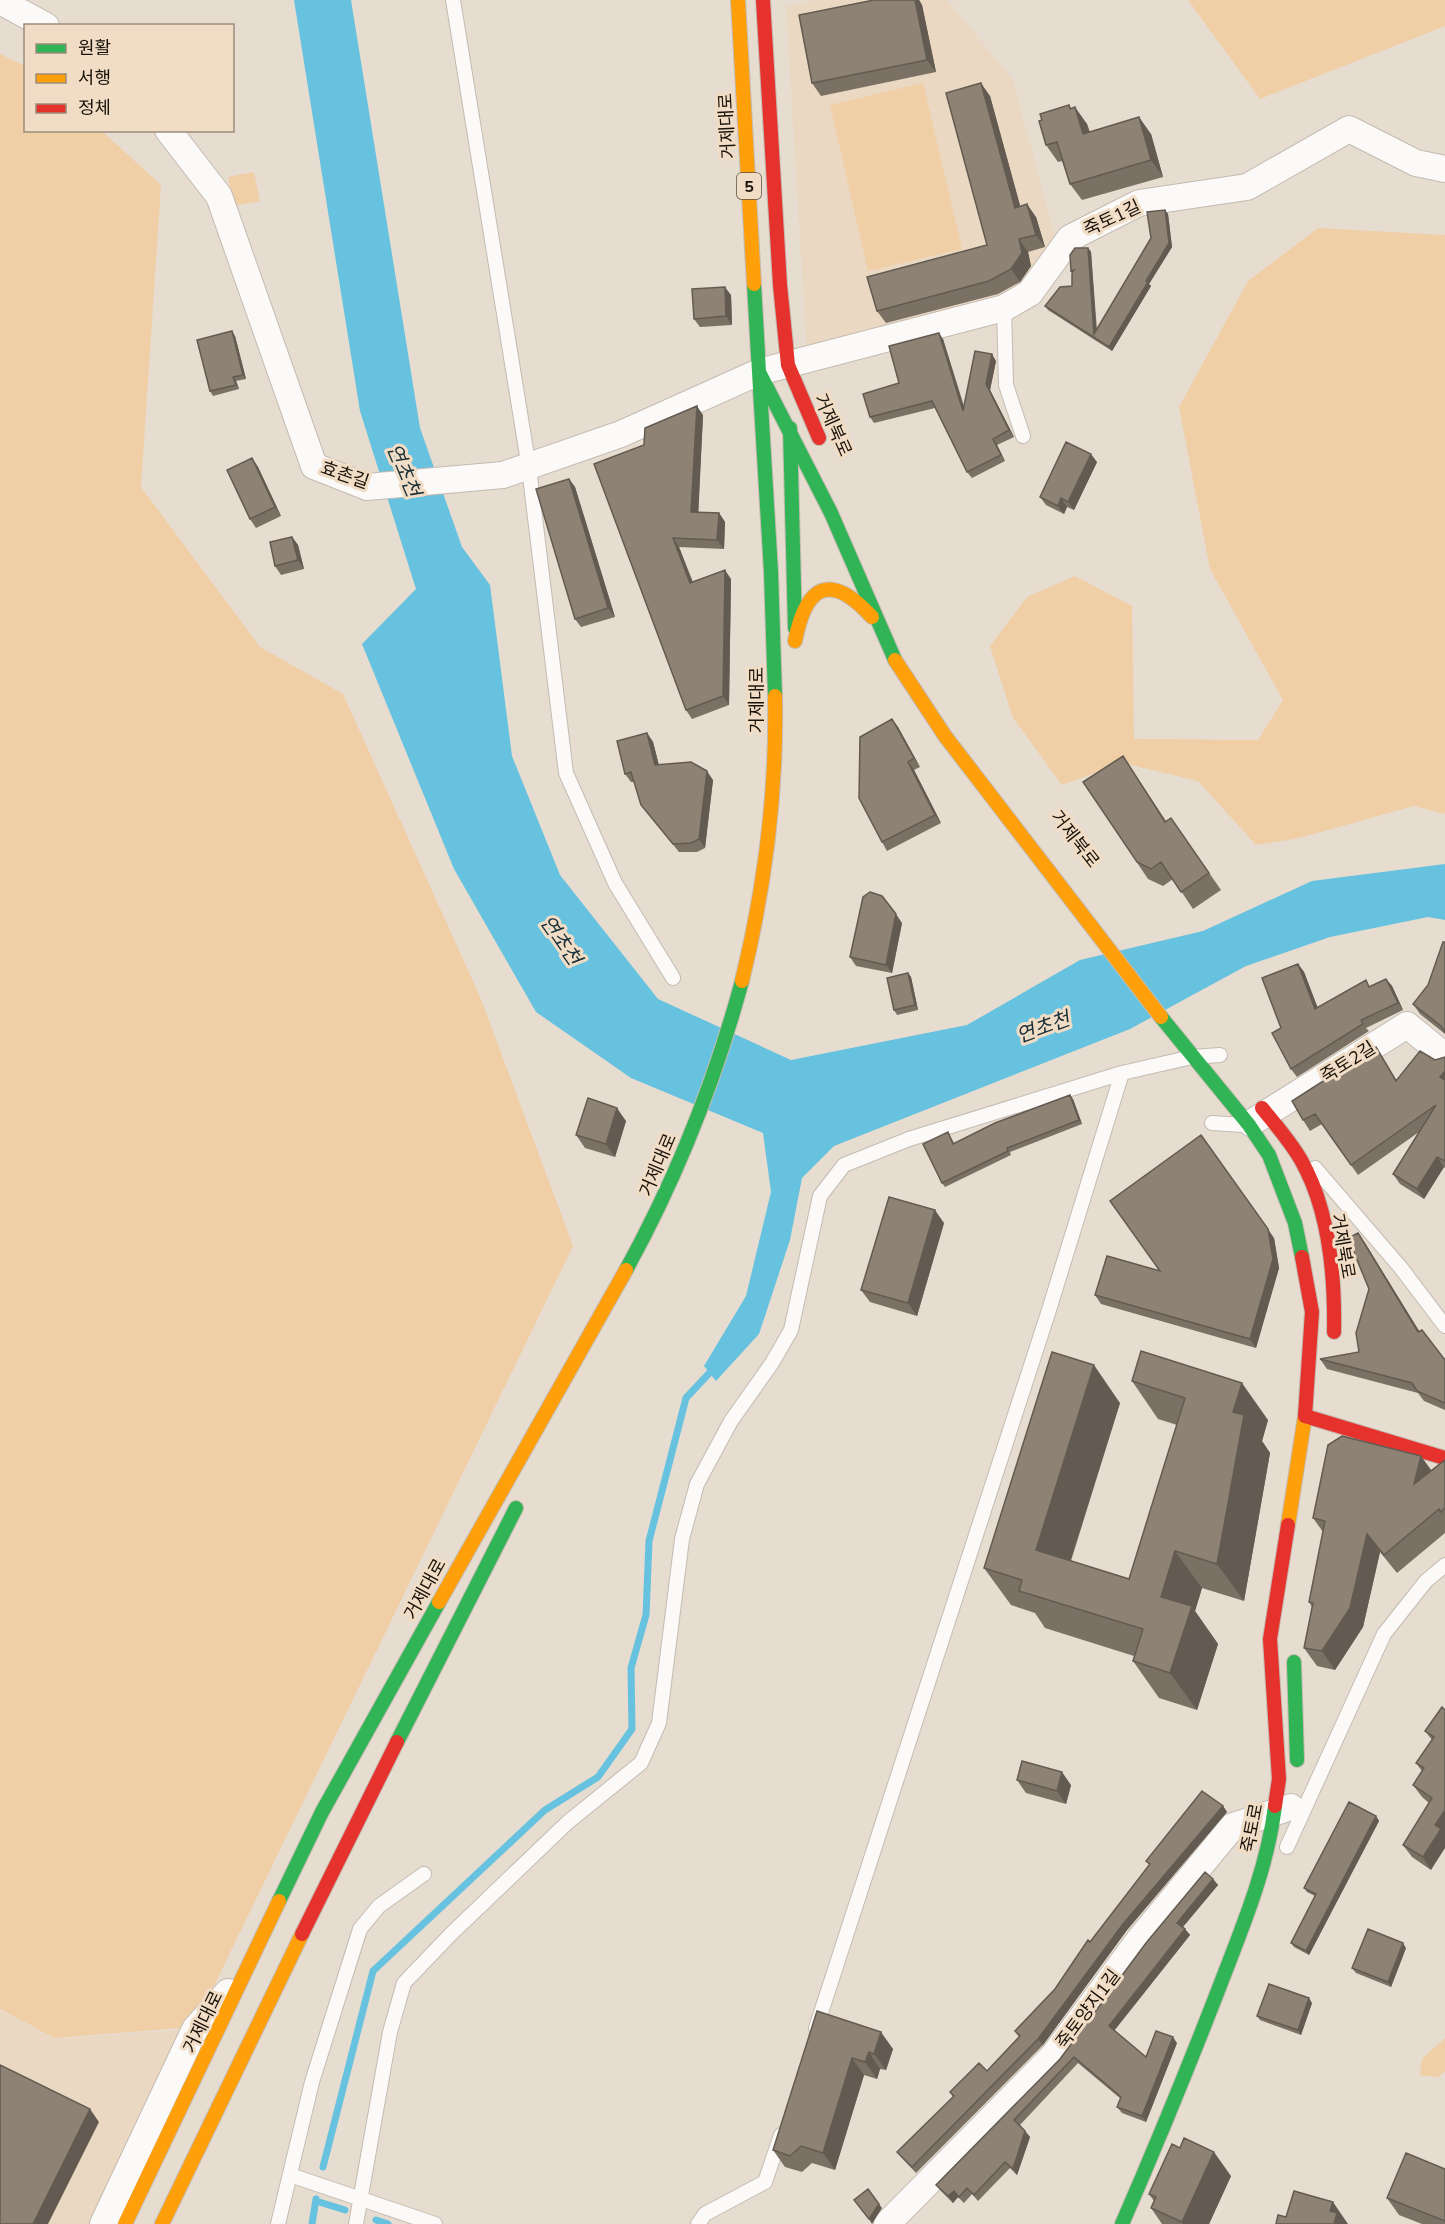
<svg xmlns="http://www.w3.org/2000/svg" width="1445" height="2224" font-family="'Nunito Sans','Noto Sans KR',sans-serif">
  <style>
    .built { fill: #ead8c2 }
    .green { fill: #f0cfa7 }
    .water { fill: #66c2de }
    .lines { fill: none; stroke-linecap: round; stroke-linejoin: round }
    .stream { stroke: #66c2de; stroke-width: 7 }
    .lane-casing { stroke: #c4bbb1; stroke-width: 16 }
    .street-casing { stroke: #c4bbb1; stroke-width: 28 }
    .fast-casing { stroke: #c4bbb1; stroke-width: 16 }
    .slow-casing { stroke: #c4bbb1; stroke-width: 16 }
    .jam-casing { stroke: #c4bbb1; stroke-width: 16 }
    .lane { stroke: #fbfaf8; stroke-width: 14 }
    .street { stroke: #fbfaf8; stroke-width: 26 }
    .fast { stroke: #30b455; stroke-width: 14 }
    .slow { stroke: #ff9f0a; stroke-width: 14 }
    .jam { stroke: #e5322d; stroke-width: 14 }
    .wall { fill: #7a7064 }
    .shaded-wall { fill: #635b51 }
    .building { fill: #8e8274; stroke: #635b51; stroke-width: 1.5 }
    .labels { text-anchor: middle; stroke-width: 6; stroke-linejoin: round; paint-order: stroke }
    .shield { fill: #f1ddc6; stroke: #5a4f42; stroke-width: 1.5 }
    .shield-label { font-size: 16px; font-weight: bold; fill: #19120a }
    .street-label { font-size: 18px; fill: #19120a; stroke: #f1ddc6 }
    .water-label { font-size: 20px; font-style: italic; fill: #192f37; stroke: #f1ddc6 }
  </style>
  <rect width="100%" height="100%" fill="#e7dcd0"/>
  <path class="built" d="M817 0H947L1013 80 1055 237 1028 291 807 356 786 6Z
    M0 2010 54 2039 195 2029 103 2224H0Z"/>
  <path class="green" d="M1188 0H1445V26L1260 99Z
    M0 54 25 66 26 130 102 131 161 185 141 487 260 647 343 694 481 999 573 1246 194 2027 54 2038 0 2009Z
    M923 83 962 249 868 271 830 105Z
    M254 172 260 201 233 206 228 177Z
    M1318 228 1445 235V814L1414 806 1299 838 1256 845 1198 781 1123 763 1062 785 1013 718 990 646 1027 597 1075 576 1132 606 1134 739 1258 740 1283 700 1210 569 1179 407 1248 281Z
    M1445 2038V2071L1439 2077 1420 2075 1422 2059Z"/>
  <path class="water" d="M294 0H351L420 428 462 547 490 585 512 756 560 875 658 999 791 1060 967 1025 1080 960 1203 931 1312 881 1445 864V920L1428 917 1330 937 1246 966 1130 1029 834 1146 802 1178 790 1240 759 1334 716 1381 704 1366 746 1296 771 1192 763 1133 631 1078 536 1012 454 869 362 644 416 589 360 411Z"/>
  <g class="lines">
    <path class="stream" d="M323 2167 373 1971 545 1810 598 1777 632 1729 631 1668 646 1615 649 1541 686 1398 715 1367
      M316 2201 345 2210
      M376 2220 388 2224
      M312 2224 316 2199"/>
    <g class="lane-casing">
      <path id="lane" d="M453 0 529 468 566 773 615 883 673 978
        M1004 308 1006 385 1023 436
        M1212 1123 1243 1125
        M1315 1168 1401 1268 1445 1326
        M1287 1847 1384 1634 1426 1581 1445 1565
        M816 2028 1049 1310 1122 1073
        M290 2175 435 2224
        M278 2224 312 2082 360 1929 379 1906 424 1874
        M356 2224 390 2032 404 1983 451 1934 568 1822 641 1763 659 1723 682 1539 697 1484 731 1421 772 1363 791 1330 820 1196 844 1165 909 1139 1122 1073 1192 1057 1220 1055
        M698 2224 705 2214 765 2182 781 2135"/>
    </g>
    <g class="street-casing">
      <path id="street" d="M0 1 46 26
        M168 130 219 196 314 466 367 487 503 475 621 434 759 372 1004 308 1030 293 1070 238 1139 203 1247 187 1349 129 1416 163 1445 169
        M1251 1123 1407 1025 1445 1056
        M103 2224 195 2029 228 1992
        M887 2224 1054 2055 1139 1940 1233 1826 1291 1807"/>
    </g>
    <g class="fast-casing">
      <path id="fast" d="M754 284 759 372 831 513 895 660
        M759 372 771 572 775 696
        M790 428 795 628
        M1161 1017 1249 1125 1269 1155 1295 1223 1302 1257
        M626 1270C676 1179 715 1081 742 981
        M1294 1662 1297 1760
        M397 1742 516 1508
        M279 1901 322 1812 439 1602
        M1122 2224C1156 2146 1188 2068 1219 1988 1242 1928 1267 1870 1275 1806"/>
    </g>
    <g class="slow-casing">
      <path id="slow" d="M738 0 754 284
        M795 641C806 585 830 571 872 617
        M895 660 945 736 1161 1017
        M742 981C765 887 777 792 775 696
        M1288 1525 1305 1416
        M439 1602 626 1270
        M125 2224 279 1901
        M162 2224 302 1934"/>
    </g>
    <g class="jam-casing">
      <path id="jam" d="M763 0 780 285 788 365 819 438
        M1262 1108C1276 1125 1290 1141 1301 1160 1329 1209 1335 1276 1334 1332
        M1302 1257 1312 1312 1305 1416 1445 1458
        M1275 1806 1279 1779 1270 1639 1288 1525
        M302 1934 397 1742"/>
    </g>
    <use href="#lane" class="lane"/>
    <use href="#street" class="street"/>
    <use href="#fast" class="fast"/>
    <use href="#slow" class="slow"/>
    <use href="#jam" class="jam"/>
  </g>
  <path class="wall" d="M874 0H919L922 5 936 72 821 96 812 83Z
    M990 96 1020 206 1036 217 1045 247 1028 252 1031 266 1020 282 998 294 886 323 877 311 987 245Z
    M1072 109 1087 124 1090 132 1151 134 1163 177 1082 200 1070 184 1062 161 1058 162 1046 145 1042 120Z
    M1165 210 1168 214 1172 247 1149 284 1151 286 1112 351 1048 310 1045 306 1072 286V272L1071 271 1088 248 1091 252 1097 330 1151 238Z
    M731 295 732 325 700 327 694 319Z
    M235 336 246 379 236 381 239 389 213 396 210 391Z
    M943 339 964 406 996 361 990 390 1014 437 997 445 1005 461 972 478 967 472 935 408 874 423 870 417 899 383Z
    M703 415 698 512 719 513 725 522 724 549 679 547 693 582 731 579 729 705 692 719 686 710 644 445Z
    M252 458 258 467 281 516 256 528 250 519Z
    M1097 462 1074 510 1067 507 1064 514 1046 505 1040 497Z
    M569 479 575 487 615 617 581 627 575 619Z
    M292 537 298 545 304 569 281 575 275 566Z
    M892 719 898 727 920 767 914 770 941 823 887 851 882 842Z
    M647 733 653 742 659 765 713 780 705 848 697 852H679L641 805 634 782H631L625 774Z
    M1123 756 1166 821 1171 818 1221 890 1193 909 1173 879 1163 886 1148 879 1083 782Z
    M902 923 892 973 856 966 850 957Z
    M1445 942V1034L1420 1014 1413 1004 1428 985Z
    M1298 964 1304 972 1317 1007 1370 986 1386 979 1392 986 1403 1010 1366 1028 1369 1031 1297 1077 1291 1069 1281 1028Z
    M908 973 911 977 918 1010 897 1015 894 1010Z
    M1376 1047 1383 1058 1396 1080 1435 1060 1445 1057V1168L1444 1167 1424 1199 1400 1184 1393 1174 1419 1132 1358 1175 1322 1124 1310 1131 1303 1120Z
    M1073 1099 1082 1124 1010 1152 1011 1155 945 1187 942 1183 948 1132 954 1143Z
    M626 1121 615 1157 585 1148 576 1135Z
    M944 1223 917 1316 870 1302 861 1290Z
    M1274 1238 1279 1268 1256 1348 1101 1304 1095 1295 1160 1271Z
    M1365 1243 1419 1332 1445 1360V1410L1424 1401 1418 1393 1327 1369 1320 1359 1359 1352 1369 1289Z
    M1132 1381 1268 1420 1262 1441 1270 1453 1244 1601 1202 1588 1195 1611 1218 1644 1197 1710 1159 1698 1133 1661 1134 1656 1045 1628 1035 1613 1011 1605 984 1568 1120 1403 1071 1561 1129 1579 1177 1425 1158 1419Z
    M1445 1460V1533L1397 1573 1380 1552 1363 1627 1335 1670 1317 1666 1304 1648 1312 1607 1309 1602 1323 1532 1313 1518 1431 1471Z
    M1445 1710 1431 1870 1412 1857 1403 1845 1429 1803 1422 1797 1413 1785 1422 1771 1416 1763 1432 1740 1425 1731Z
    M1017 1780 1071 1785 1066 1804 1026 1793Z
    M1223 1806 1227 1812 1127 1930 1043 2045 916 2173 902 2158 897 2152 953 2097 950 2092 987 2071 1019 2037 1015 2031 1055 1989 1149 1865 1146 1861Z
    M1376 1816 1379 1821 1309 1955 1294 1947 1291 1943 1315 1896 1307 1892 1304 1888Z
    M1213 1879 1218 1885 1183 1927 1190 1935 1114 2031 1146 2057 1177 2043 1146 2122 1122 2113 1117 2107 1121 2099 1078 2063 1020 2125 1030 2137 1017 2175 1010 2168 978 2201 972 2194 964 2203 958 2197 953 2203 941 2191 936 2185 1060 2059Z
    M1406 1948 1391 1987 1356 1973 1352 1968Z
    M1312 2003 1301 2035 1260 2020 1257 2016Z
    M817 2011 893 2049 886 2070 880 2069 877 2079 864 2075 835 2170 812 2163 802 2172 785 2167 773 2150Z
    M1445 2169V2224H1422L1399 2215 1387 2198Z
    M1231 2176 1209 2224H1162L1151 2208 1154 2201 1149 2194Z"/>
  <path class="shaded-wall" d="M915 0H919L922 5 936 72 927 60Z
    M981 83 990 96 1024 220 1015 208Z
    M1069 105 1079 119 1075 107 1087 124 1095 151 1083 134Z
    M1139 117 1151 134 1163 177 1151 160Z
    M1027 204 1036 217 1045 247 1036 235Z
    M1165 210 1168 214 1172 247 1149 284 1151 286 1112 351 1109 347 1146 281Z
    M1019 239 1028 252 1031 266 1020 282 1011 269Z
    M1088 248 1091 252 1097 339 1094 334Z
    M725 287 731 295 732 325 726 316Z
    M232 331 235 336 246 379 243 375Z
    M939 333 943 339 967 418 963 411Z
    M992 354 996 361 990 390 1014 437 1009 430 986 384Z
    M233 377 236 381 239 389 236 385Z
    M697 406 703 415 698 521 691 512Z
    M993 439 997 445 1005 461 1001 455Z
    M1091 454 1097 462 1074 510 1068 502Z
    M252 458 258 467 281 516 275 507Z
    M569 479 575 487 615 617 608 608Z
    M1061 498 1067 507 1064 514 1058 506Z
    M719 513 725 522 724 549 717 540Z
    M292 537 298 545 304 569 298 560Z
    M673 538 679 547 696 592 690 583Z
    M725 570 731 579 729 705 723 696Z
    M892 719 898 727 920 767 914 758Z
    M647 733 653 742 661 774 655 765Z
    M1123 756 1134 773 1177 839 1165 822Z
    M908 762 914 770 941 823 935 815Z
    M707 771 713 780 705 848 699 839Z
    M896 914 902 923 892 973 886 965Z
    M1298 964 1304 972 1321 1016 1315 1009Z
    M908 973 911 977 918 1010 915 1005Z
    M1386 979 1392 986 1403 1010 1398 1003Z
    M1376 1047 1383 1058 1403 1091 1396 1081Z
    M1445 1071V1084L1440 1077Z
    M1070 1095 1073 1099 1082 1124 1079 1120Z
    M617 1108 626 1121 615 1157 606 1144Z
    M1437 1157 1444 1167 1424 1199 1417 1189Z
    M935 1210 944 1223 917 1316 908 1303Z
    M1268 1229 1274 1238 1279 1268 1256 1348 1250 1339Z
    M1358 1233 1365 1243 1426 1342 1418 1332Z
    M1094 1365 1120 1403 1062 1587 1036 1550Z
    M1242 1383 1268 1420 1262 1441 1270 1453 1244 1601 1217 1564 1233 1412Z
    M1421 1456 1434 1474 1414 1484Z
    M1367 1534 1380 1552 1363 1627 1335 1670 1322 1651Z
    M1175 1551 1202 1588 1195 1611 1218 1644 1197 1710 1170 1673 1161 1597Z
    M1062 1772 1071 1785 1066 1804 1057 1791Z
    M1223 1806 1227 1812 1127 1930 1043 2045 1038 2039 1123 1924Z
    M1445 1810V1848L1431 1870 1423 1857 1435 1825Z
    M1376 1816 1379 1821 1309 1955 1306 1951Z
    M1213 1879 1218 1885 1181 1929 1177 1923Z
    M1185 1929 1190 1935 1113 2032 1109 2026Z
    M1403 1943 1406 1948 1391 1987 1388 1982Z
    M1309 1998 1312 2003 1301 2035 1298 2030Z
    M881 2032 893 2049 886 2070 874 2054Z
    M1173 2037 1177 2043 1146 2122 1142 2116Z
    M869 2052 880 2069 877 2079 865 2062Z
    M852 2058 864 2075 835 2170 823 2153Z
    M90 2109 99 2122 48 2224H33Z
    M1025 2131 1030 2137 1017 2175 1013 2169Z
    M1214 2152 1231 2176 1209 2224H1183L1182 2222Z
    M954 2191 958 2197 953 2203 948 2196Z
    M1333 2202 1348 2224H1334L1330 2211Z
    M879 2204 882 2208 872 2224 869 2219Z"/>
  <path class="building" d="M874 0H915L927 60 812 83 799 15Z
    M981 83 1015 208 1027 204 1036 235 1019 239 1022 253 1011 269 989 281 877 311 867 277 987 245 946 93Z
    M1069 105 1070 109 1075 107 1083 134 1139 117 1151 160 1070 184 1057 142 1046 145 1039 121 1042 120 1040 114Z
    M1165 210 1169 243 1146 281 1148 282 1109 347 1045 306 1060 287 1072 286V273L1074 270 1071 271 1070 255 1075 248H1088L1094 334 1151 238 1147 212Z
    M725 287 726 316 694 319 692 289Z
    M232 331 243 375 233 377 236 385 210 391 197 340Z
    M939 333 963 411 975 351 992 354 986 384 1009 430 993 439 1001 455 967 472 932 401 870 417 863 394 899 383 889 346Z
    M697 406 691 512 719 513 717 540 673 538 690 583 725 570 723 696 686 710 594 464 644 445 645 428Z
    M1066 442 1091 454 1068 502 1061 498 1058 506 1040 497Z
    M252 458 275 507 250 519 227 470Z
    M569 479 608 608 575 619 536 489Z
    M292 537 298 560 275 566 270 542Z
    M892 719 914 758 908 762 935 815 882 842 859 798 860 737Z
    M647 733 655 765 691 762 707 771 699 839 691 843 673 844 641 805 631 772 625 774 617 741Z
    M1123 756 1165 822 1171 818 1209 873 1181 892 1161 862 1151 869 1137 862 1083 782Z
    M870 892 882 896 896 914 886 965 850 957 863 897Z
    M1443 942H1445V1032L1441 1026 1413 1004 1428 985Z
    M1298 964 1315 1009 1366 980 1369 987 1386 979 1398 1003 1361 1020 1363 1024 1291 1069 1272 1033 1281 1028 1262 978Z
    M908 973 915 1005 894 1010 887 978Z
    M1376 1047 1396 1081 1420 1051 1435 1060 1445 1057V1071L1440 1077 1445 1080V1161L1437 1157 1417 1189 1393 1174 1436 1105 1351 1165 1315 1114 1303 1120 1292 1101Z
    M1070 1095 1079 1120 1007 1148 1008 1151 942 1183 923 1144 948 1132 953 1144 995 1123Z
    M588 1098 617 1108 606 1144 576 1135Z
    M1201 1135 1268 1229 1273 1259 1250 1339 1095 1295 1107 1256 1160 1271 1110 1201Z
    M889 1197 935 1210 908 1303 861 1290Z
    M1358 1233 1418 1332 1422 1330 1445 1360V1403L1417 1391 1412 1383 1320 1359 1359 1352 1356 1333 1369 1289 1348 1238Z
    M1141 1351 1242 1383 1233 1412 1244 1415 1217 1564 1175 1551 1161 1597 1192 1606 1170 1673 1133 1661 1143 1629 1019 1591 1022 1580 984 1568 1052 1352 1094 1365 1036 1550 1129 1579 1185 1398 1132 1381Z
    M1342 1436 1421 1456 1414 1484 1445 1460V1508L1441 1512 1439 1509 1384 1555 1367 1534 1350 1608 1322 1651 1304 1648 1313 1603 1309 1602 1325 1521 1313 1518 1328 1445Z
    M1442 1707 1445 1710V1810L1435 1825 1441 1829 1423 1857 1403 1845 1432 1798 1413 1785 1424 1768 1416 1763 1434 1737 1425 1731Z
    M1022 1761 1062 1772 1057 1791 1017 1780Z
    M1202 1791 1223 1806 1123 1924 1038 2039 912 2167 897 2152 954 2096 950 2092 979 2063 987 2071 1020 2036 1015 2031 1055 1989 1088 1940 1090 1942 1150 1864 1146 1861Z
    M1349 1802 1376 1816 1306 1951 1291 1943 1316 1894 1304 1888Z
    M1205 1872 1213 1879 1177 1923 1185 1929 1109 2026 1146 2057 1156 2031 1173 2037 1142 2116 1117 2107 1121 2097 1074 2057 1014 2120 1025 2131 1013 2169 1005 2162 974 2195 967 2188 959 2197 954 2191 948 2196 936 2185 1060 2059 1146 1943Z
    M1368 1929 1403 1943 1388 1982 1352 1968Z
    M1269 1984 1309 1998 1298 2030 1257 2016Z
    M817 2011 881 2032 874 2054 869 2052 865 2062 852 2058 823 2153 801 2146 790 2156 773 2150Z
    M0 2065 90 2109 33 2224H0Z
    M1184 2138 1214 2152 1182 2222 1151 2208 1156 2197 1149 2194 1172 2144 1180 2148Z
    M1406 2153 1445 2169V2221L1387 2198Z
    M868 2189 879 2204 869 2219 854 2200Z
    M1294 2191 1333 2202 1330 2211 1337 2213 1334 2224H1276L1278 2215 1286 2217Z"/>
  <g class="labels">
    <rect class="shield" x="737" y="173" width="24" height="26" rx="4.5"/>
    <g class="shield-label">
      <text x="749" y="192">5</text>
    </g>
    <g class="street-label">
      <text transform="translate(727 126) rotate(-93)" y="6">거제대로</text>
      <text transform="translate(1112 218) rotate(-25)" y="6">죽토1길</text>
      <text transform="translate(833 425) rotate(66)" y="6">거제북로</text>
      <text transform="translate(345 475) rotate(19)" y="6">효촌길</text>
      <text transform="translate(757 700) rotate(-90)" y="6">거제대로</text>
      <text transform="translate(1075 839) rotate(52)" y="6">거제북로</text>
      <text transform="translate(1348 1062) rotate(-32)" y="6">죽토2길</text>
      <text transform="translate(658 1165) rotate(-67)" y="6">거제대로</text>
      <text transform="translate(1343 1246) rotate(80)" y="6">거제북로</text>
      <text transform="translate(425 1589) rotate(-61)" y="6">거제대로</text>
      <text transform="translate(1252 1828) rotate(-79)" y="6">죽토로</text>
      <text transform="translate(1088 2009) rotate(-53)" y="6">죽토양지1길</text>
      <text transform="translate(203 2022) rotate(-64)" y="6">거제대로</text>
    </g>
    <g class="water-label">
      <text transform="translate(404 470) rotate(67)" y="7">연초천</text>
      <text transform="translate(561 940) rotate(55)" y="7">연초천</text>
      <text transform="translate(1043 1027) rotate(-20)" y="7">연초천</text>
    </g>
  </g>
  <rect x="24" y="24" width="210" height="108" fill="#f1ddc6" stroke="#9b8c7b" stroke-width="1.5"/>
  <rect x="36" y="44" width="30" height="9" fill="#30b455" stroke="#9b8c7b" stroke-width="1.5"/>
  <text x="78" y="54" font-size="18" fill="#19120a">원활</text>
  <rect x="36" y="74" width="30" height="9" fill="#ff9f0a" stroke="#9b8c7b" stroke-width="1.5"/>
  <text x="78" y="84" font-size="18" fill="#19120a">서행</text>
  <rect x="36" y="104" width="30" height="9" fill="#e5322d" stroke="#9b8c7b" stroke-width="1.5"/>
  <text x="78" y="114" font-size="18" fill="#19120a">정체</text>
</svg>
